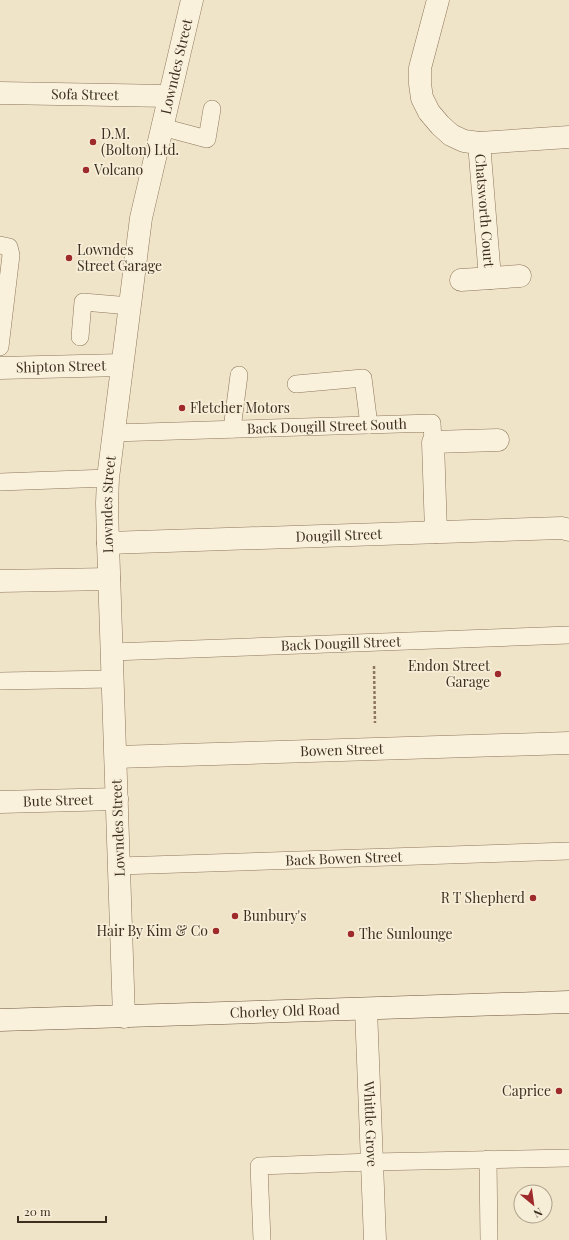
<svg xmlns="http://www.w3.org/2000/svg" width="569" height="1240" font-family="'Playfair Display',serif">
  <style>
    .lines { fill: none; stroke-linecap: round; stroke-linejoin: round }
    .lane-casing { stroke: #8d765c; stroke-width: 18 }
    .street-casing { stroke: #8d765c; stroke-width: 23 }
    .secondary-casing { stroke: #6f573f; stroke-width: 23 }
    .path { stroke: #8d765c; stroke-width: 2.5; stroke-dasharray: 3 2; stroke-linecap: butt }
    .lane { stroke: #faf1dc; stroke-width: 17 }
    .street { stroke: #faf1dc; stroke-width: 22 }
    .secondary { stroke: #faf1dc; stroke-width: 22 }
    .poi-dot { fill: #9e2a2b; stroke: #f7eed8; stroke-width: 1.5 }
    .labels { text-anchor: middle; stroke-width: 3.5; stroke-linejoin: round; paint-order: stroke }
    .street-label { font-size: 14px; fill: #3d2e20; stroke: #f7eed8 }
    .poi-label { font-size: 14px; fill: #3d2e20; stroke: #f7eed8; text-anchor: start }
  </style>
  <rect width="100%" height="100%" fill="#f0e4c8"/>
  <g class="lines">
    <g class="lane-casing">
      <g id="lane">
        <path d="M162 127 207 139 212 109"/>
        <path d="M0 245 9 247 11 255 0 347"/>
        <path d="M80 337 83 302 130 306"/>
        <path d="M296 384 363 378 369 425"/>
        <path d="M232 429 239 375"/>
        <path id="s1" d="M113 433 432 423 433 442"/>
        <path d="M0 482 108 478"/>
        <path id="s2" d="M112 652 569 635"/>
        <path d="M0 681 112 679"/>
        <path id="s3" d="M119 866 569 851"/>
        <path d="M488 1159 489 1240"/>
        <path d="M262 1240 259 1166 372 1162 569 1158"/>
      </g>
    </g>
    <g class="street-casing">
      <g id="street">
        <path d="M438 0 420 68V84L422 98 429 112 440 125 451 135 464 141 479 143 569 137"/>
        <path id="s4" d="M0 93 169 96"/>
        <path id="s5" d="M479 143 490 278"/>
        <path d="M461 280 520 276"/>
        <path id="s6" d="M0 368 122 365"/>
        <path d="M436 532 433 442 498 440"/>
        <path id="s7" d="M108 543 562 528 569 530"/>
        <path d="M0 581 109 579"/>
        <path id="s8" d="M116 757 569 743"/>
        <path id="s9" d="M0 802 117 799"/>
        <path id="s10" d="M366 1009 375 1240"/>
        <path id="s11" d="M124 1017 108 543 107 503 108 478 141 218 192 0"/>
      </g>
    </g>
    <g class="secondary-casing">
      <g id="secondary">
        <path id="s12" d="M0 1020 569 1002"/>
      </g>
    </g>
    <path class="path" d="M374 666 375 723"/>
    <use href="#lane" class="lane"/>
    <use href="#street" class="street"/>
    <use href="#secondary" class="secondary"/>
  </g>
  <g class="poi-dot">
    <circle cx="93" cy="142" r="4"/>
    <circle cx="86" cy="170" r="4"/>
    <circle cx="69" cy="258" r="4"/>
    <circle cx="182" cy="408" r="4"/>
    <circle cx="498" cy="674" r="4"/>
    <circle cx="533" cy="898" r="4"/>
    <circle cx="235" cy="916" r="4"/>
    <circle cx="216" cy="931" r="4"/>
    <circle cx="351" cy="934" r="4"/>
    <circle cx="559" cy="1091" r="4"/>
  </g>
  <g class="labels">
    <g class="street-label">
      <text dy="5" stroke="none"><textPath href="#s11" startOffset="957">Lowndes Street</textPath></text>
      <text dy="5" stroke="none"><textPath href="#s4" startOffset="85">Sofa Street</textPath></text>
      <text dy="5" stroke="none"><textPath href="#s5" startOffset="68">Chatsworth Court</textPath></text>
      <text dy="5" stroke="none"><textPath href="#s6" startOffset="61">Shipton Street</textPath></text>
      <text dy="5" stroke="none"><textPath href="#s1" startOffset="214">Back Dougill Street South</textPath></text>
      <text dy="5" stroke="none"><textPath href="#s11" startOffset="513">Lowndes Street</textPath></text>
      <text dy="5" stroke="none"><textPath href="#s7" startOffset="231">Dougill Street</textPath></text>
      <text dy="5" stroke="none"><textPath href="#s2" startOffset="229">Back Dougill Street</textPath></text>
      <text dy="5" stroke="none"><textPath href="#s8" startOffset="226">Bowen Street</textPath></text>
      <text dy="5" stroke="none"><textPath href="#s9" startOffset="58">Bute Street</textPath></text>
      <text transform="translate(118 828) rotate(-92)" y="5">Lowndes Street</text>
      <text dy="5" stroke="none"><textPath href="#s3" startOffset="225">Back Bowen Street</textPath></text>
      <text dy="5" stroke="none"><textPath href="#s12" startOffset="285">Chorley Old Road</textPath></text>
      <text dy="5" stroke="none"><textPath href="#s10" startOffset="115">Whittle Grove</textPath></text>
    </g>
    <g class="poi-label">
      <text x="101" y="139">D.M.<tspan x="101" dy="16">(Bolton) Ltd.</tspan></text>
      <text x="94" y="175">Volcano</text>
      <text x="77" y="255">Lowndes<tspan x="77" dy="16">Street Garage</tspan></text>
      <text x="190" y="413">Fletcher Motors</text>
      <text x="490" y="671" text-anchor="end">Endon Street<tspan x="490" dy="16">Garage</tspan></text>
      <text x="525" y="903" text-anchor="end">R T Shepherd</text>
      <text x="243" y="921">Bunbury's</text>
      <text x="208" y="936" text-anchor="end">Hair By Kim &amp; Co</text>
      <text x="359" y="939">The Sunlounge</text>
      <text x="551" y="1096" text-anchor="end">Caprice</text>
    </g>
  </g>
  <g transform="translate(533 1204) rotate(151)"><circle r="19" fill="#f7eed8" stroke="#ada18e"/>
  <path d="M0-3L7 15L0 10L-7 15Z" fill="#9e2a2b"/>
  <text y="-6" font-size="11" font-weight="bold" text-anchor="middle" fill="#3d2e20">N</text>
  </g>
  <path d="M18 1216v6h88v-6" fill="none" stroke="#3d2e20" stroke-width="2"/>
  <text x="24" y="1216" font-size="12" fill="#3d2e20" stroke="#f7eed8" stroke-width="3" paint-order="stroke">20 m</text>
</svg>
